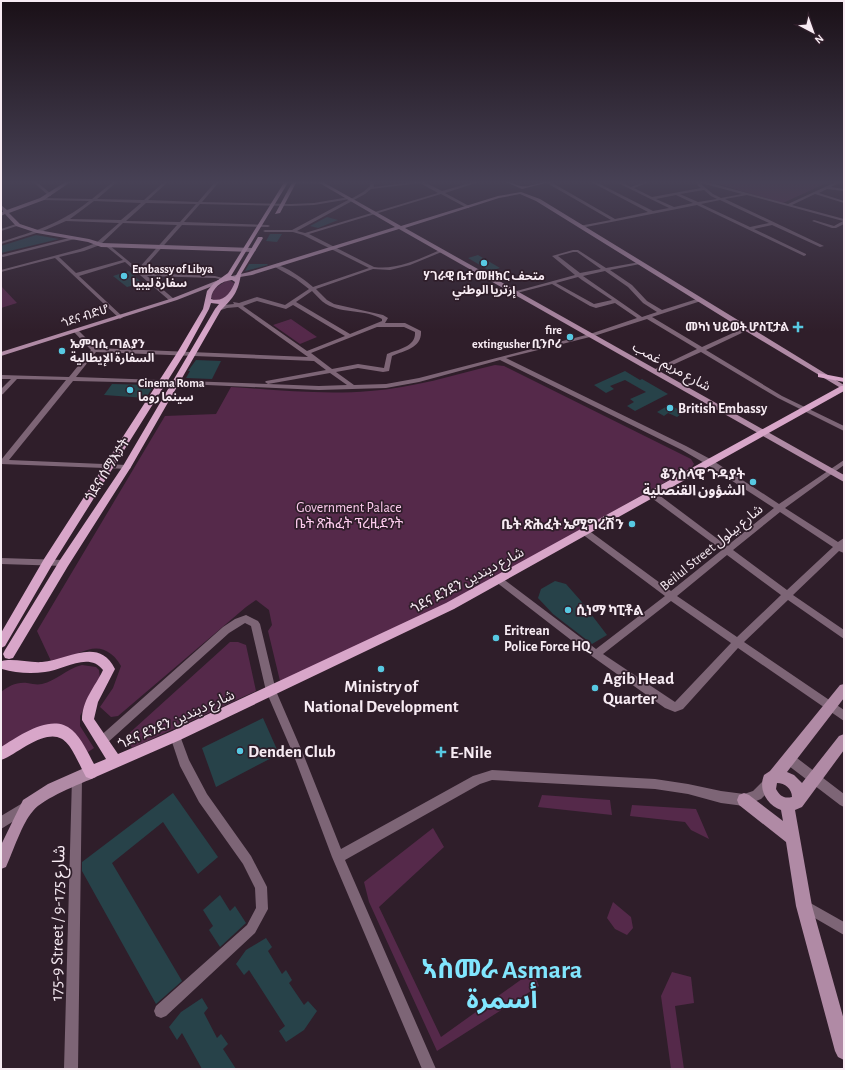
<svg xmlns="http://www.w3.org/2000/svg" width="845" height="1070" font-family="'Alegreya Sans','Noto Sans Arabic','Noto Sans Ethiopic',sans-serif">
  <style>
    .green { fill: #55294a }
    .building { fill: #274249 }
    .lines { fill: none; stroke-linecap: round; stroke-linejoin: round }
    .street { fill: #7d6576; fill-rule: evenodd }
    .secondary { fill: #b08aa5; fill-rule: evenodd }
    .primary { fill: #d8a6c9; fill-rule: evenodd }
    .poi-dot { fill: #57c9e2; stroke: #2f1e2a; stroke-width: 1.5 }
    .labels { text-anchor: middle; stroke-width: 3.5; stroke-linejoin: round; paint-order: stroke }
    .far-poi-label { font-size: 12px; font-weight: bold; fill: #f7ebf3; stroke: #2f1e2a; text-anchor: start }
    .far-street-label { font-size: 12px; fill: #f7ebf3; stroke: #2f1e2a }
    .street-label { font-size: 14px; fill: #f7ebf3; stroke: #2f1e2a }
    .poi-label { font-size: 14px; font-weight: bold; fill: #f7ebf3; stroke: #2f1e2a; text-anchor: start }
    .park-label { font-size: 14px; fill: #fccbed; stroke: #2f1e2a }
    .near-poi-label { font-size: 17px; font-weight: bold; fill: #f7ebf3; stroke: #2f1e2a; text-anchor: start }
    .near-street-label { font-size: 17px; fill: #f7ebf3; stroke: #2f1e2a }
    .near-town-label { font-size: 26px; font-weight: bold; fill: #81e6fe; stroke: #2f1e2a }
  </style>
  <rect width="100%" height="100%" fill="#2f1e2a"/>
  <path class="green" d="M708 181H831L783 203Z
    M226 281H231L234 283C233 294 221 305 211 298L214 289Z
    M1 286 17 303 1 308Z
    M291 319 317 337 300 344 273 325Z
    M495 365 504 366 691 459 694 464 692 467 432 613 280 681 268 631 272 625 269 610 256 600 246 607 118 716 111 717 100 707 113 688 121 666C118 661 116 658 111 654 95 641 80 654 63 659 59 660 55 660 51 661L37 631 165 416 216 414 231 387C277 390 324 395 370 391 413 388 454 375 495 365Z
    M230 642H238L246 645 256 691 132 748 125 737Z
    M82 665 96 667 99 670 100 678 80 716V726L94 748 88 752C78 738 74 727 56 725L1 748V692C9 686 16 682 27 683 33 684 37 685 42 684 56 681 66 669 82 665Z
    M542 795 610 800 612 815 538 807Z
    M632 805 696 809 709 839 691 830 685 822 630 816Z
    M433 828 444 847 379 907 441 1037 533 971 539 986 437 1051 369 902 364 882Z
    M613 902 631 917 633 928 627 935 615 929 607 918Z
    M672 972 691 977 694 1003 675 1006 684 1069H671L661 996Z"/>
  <path class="building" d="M327 217 338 220 318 228 310 226Z
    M270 234H282L277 242 266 241Z
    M36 235 59 239 1 253V246Z
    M478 255 500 268 490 271 468 258Z
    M249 264H267L268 265 245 271Z
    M129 271 142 283 127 287 113 276Z
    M196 360 221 361 212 379 186 378 190 371H188Z
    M625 371 640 380 642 379 668 394 635 411 627 406 634 402 630 399 646 392 625 380 610 386 614 389 606 393 594 385Z
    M112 384 154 385 146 398 104 395Z
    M669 405 684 412 677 417 668 413 664 416 657 412Z
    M555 581 566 584 581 601 607 635 592 644 553 614 538 598 541 589Z
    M263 718 279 754 216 787 202 748Z
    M173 793 218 857 198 874 163 822 112 863 182 981 156 1004 82 871V862Z
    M220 895 230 911 235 906 246 923 220 947 209 930 213 926 203 910Z
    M266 938 272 947 268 951 282 974 286 970 292 980 289 983 304 1005 308 1001 317 1011 304 1030 286 1042 279 1031 285 1026 249 970 244 975 236 964 246 950Z
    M202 998 208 1008 204 1013 217 1038 221 1034 228 1044 223 1049 236 1069H202L182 1033 177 1040 169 1027 181 1012Z"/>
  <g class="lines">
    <path class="street" d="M32 181H36L51 194V196H49Z
      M114 181H118L97 199 144 200 165 181H169L148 200 198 202 216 181H220L202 202 291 204 314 203 349 197 351 199 363 192 370 186 369 181H373L374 187 422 181 442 191 477 181H482L445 193 469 206V208H467L441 194 309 234 374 267C398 270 419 259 440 250L444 251 410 265 390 270 373 269 316 289 327 300 334 304 383 315 388 318 385 323H405L421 331C422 348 405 350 392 356L389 371 383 372 358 368 336 372 354 385 386 384 419 378 590 334 637 318 615 303 596 308 590 306 552 284 513 294V292L575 275 552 256 573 250H578L606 268 640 262V264L610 270 632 285 647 301 662 310 697 299H701V301L652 317 702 347 744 328H748V330L706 350 782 396 844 426V431L778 398 701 352 657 372H653V370L697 349 647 319 594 336 506 358 686 446 712 460 779 504 844 460V465L785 508 838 542 844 538V553L839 551 793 595 844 630V639L788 600 744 642 844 710V721L738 648 683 709 675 712 665 708 593 657 496 582 495 580 496 578H502L596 649 665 596 582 534 581 532 582 530H588L671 591 722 550 649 496 648 494 649 492H655L727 546 774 508 706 464 682 450 500 360 419 382 386 388 319 390 163 383 73 381 9 460 127 465H130L131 467 130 469 1 464V460L66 380 17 379 3 394 1 395V389L11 379H1V375L69 377 91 350 74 332V330H78L96 348 308 357 238 307 227 308 218 311 215 309 224 305 234 304 233 302 239 303 257 297 285 305 309 289 296 279 275 267V265C285 265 305 280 313 287L369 268 303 235 293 232H265L263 231 265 230H292L350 199 314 205 291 206 200 204 184 222 268 225 270 226 268 227 182 225 141 271 143 273 215 276 226 279 224 280 215 278 147 276 174 299V301H170L125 262 79 276 122 316 123 317 120 319 55 258 1 272V270L80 249 96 243 119 223 66 221 43 231 1 244V242C35 231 60 224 89 201L42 200 41 198 92 199ZM420 183 438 193 305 233 297 231 365 194 371 189ZM94 201 141 203 121 220 70 219ZM146 203 196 204 180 222 126 221ZM123 223 177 225 138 269 109 245H107V247L123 260 76 273 59 257 84 251 100 245ZM573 252H577L601 269 580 273 558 256ZM605 271 628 287 643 303 657 312 642 317 583 276ZM578 277 582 280 612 300 594 304 556 283ZM312 291C317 296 321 301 326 304 343 314 365 309 382 319V321L350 334 296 302ZM257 301 286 309 293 305 345 336 307 351 243 306ZM377 327H404L415 332C416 347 398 349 387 354L384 368 358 364 332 369 311 353ZM96 352 314 361 326 370 266 381 265 382 268 384 76 377ZM330 373 347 385 319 386 268 384ZM780 512 833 547 787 590 733 550ZM727 555 781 595 737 637 677 596ZM671 601 731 643 675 702 603 654Z
      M239 181 323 182 325 183 323 184 241 182Z
      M547 181H549L615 219 648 212 589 181H594L653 211 669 208 614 181H619L631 187 647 181H652L634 188 652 197 701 188 698 186 696 181H703L788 204 838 181H843L831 187 844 189V191L827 189 819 193 844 201V203L815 194 792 205 844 219V224L836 228H832L812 221 814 220 834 226 843 221 747 195 725 199 824 246 820 247 772 225 754 229 806 254V255L804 256 697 205 581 228 579 227V226L611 220 547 183ZM701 183 742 194 721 198 713 194 702 185ZM704 190 711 196 717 199 698 202 680 194ZM676 195 693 203 674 207 656 199ZM720 200 769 223 750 227 701 204Z
      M16 224 20 225 1 231V229Z
      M73 237 75 238V239L3 257 1 256V255Z
      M1 558 64 560 67 561 68 563 67 565 64 566 1 564Z
      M246 615 258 621 260 624 276 691 304 756 341 849 473 776 492 770 655 779 688 784 721 791 744 794 753 791 763 781 767 780 771 781 772 785 771 789 761 799 744 806 721 803 688 794 655 789 492 780 480 784 345 860 436 1069H422L332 857 294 756 266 691 251 626 245 623 229 633 106 744 102 746 98 744 97 741 98 738 223 627 235 619Z
      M175 731 179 733 189 760 207 794 251 856 265 883 267 887 268 909 255 933 166 1016 161 1018 156 1016 154 1011 156 1006 247 925 256 908 255 888 243 864 199 802 180 766 170 736 171 733Z
      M789 754 793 755 844 794V807L840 805 785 763 784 759 785 755Z
      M77 773 81 774 82 778 78 1069H64L72 778 73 774Z
      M26 801 30 803 32 807 30 811 1 829V816Z
      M805 900 844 922V935L801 910 799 906 801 902Z"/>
    <path class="secondary" d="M67 181H72L44 200 9 213 20 224 38 230 89 239 102 243 253 248 256 250 253 252 101 247 88 242 37 233 16 226 5 214 1 216V212H3L1 205 7 210 40 198Z
      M316 181H321L401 226 498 196 521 192 540 199 844 385V390L744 330 536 201 520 194 499 198 405 228 844 475V482L399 229 252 275 228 279V277L249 272 395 227Z
      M503 181C510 181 515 185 521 186 530 188 543 180 553 181L522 189Z
      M221 279 224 281 223 282 177 300 1 356V352L173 298Z
      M844 684V698L787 772 794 775 802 783 839 736 844 734V750L802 807 795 810 812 906 844 1020V1060L838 1057 835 1051 796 906 786 842 739 805 737 800 739 795 744 793 749 795 783 821 781 810C767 805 758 790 764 775L770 771 840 685ZM777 783C785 783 792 789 792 797 784 799 780 796 776 789Z
      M91 765 96 767 98 772 96 777C80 784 43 798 33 811 22 823 13 852 6 867L1 869V845L23 800 48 784Z"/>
    <path class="primary" d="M285 181H289L231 276 235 277 258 237H262L263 238 241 274C238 292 234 297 221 310L131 467 68 566 13 658 9 659 5 658 3 654 5 650 60 560 123 466 215 309 219 304 211 303 209 309 185 353 52 565 5 646 1 648V633L44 559 177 353 203 309 207 291 214 283 228 273ZM232 280 235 282C231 292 224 303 211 299 212 288 221 281 232 280Z
      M293 181H297L280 213 275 214Z
      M818 373 844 378V382L818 377Z
      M841 386H844V391L454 609 180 740 91 779 86 777C69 745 66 723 26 746 17 751 10 757 1 760V747C19 736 52 712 72 730 82 739 88 753 94 764L106 759 82 720C82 700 95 687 103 670 89 651 63 670 45 672 31 674 15 673 2 669V661C12 658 30 663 42 662 67 660 99 636 115 669L98 702 94 719 118 754 170 732 446 603Z"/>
  </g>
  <linearGradient id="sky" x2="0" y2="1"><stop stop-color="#1a1017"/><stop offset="0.55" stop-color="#474155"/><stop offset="1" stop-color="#474155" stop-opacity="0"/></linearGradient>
  <rect width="845" height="331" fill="url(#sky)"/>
  <g class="poi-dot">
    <circle cx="484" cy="263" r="4"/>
    <circle cx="124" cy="276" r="4"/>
    <path d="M796 321h4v4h4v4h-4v4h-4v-4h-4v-4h4z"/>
    <circle cx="570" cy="337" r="4"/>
    <circle cx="62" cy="351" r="4"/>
    <circle cx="130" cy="390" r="4"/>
    <circle cx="670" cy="408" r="4"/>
    <circle cx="753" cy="482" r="4"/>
    <circle cx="632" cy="524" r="4"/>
    <circle cx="568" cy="610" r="4"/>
    <circle cx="496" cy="638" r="4"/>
    <circle cx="381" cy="669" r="4"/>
    <circle cx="595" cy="688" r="4"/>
    <circle cx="240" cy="751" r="4"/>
    <path d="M439 746h4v4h4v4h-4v4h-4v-4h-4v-4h4z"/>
  </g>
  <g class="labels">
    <g class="far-poi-label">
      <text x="132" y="273">Embassy of Libya<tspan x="132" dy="14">سفارة ليبيا</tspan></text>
      <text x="484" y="280" text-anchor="middle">ሃገራዊ ቤተ መዘክር متحف<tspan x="484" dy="14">إرتريا الوطني</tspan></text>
      <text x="789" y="331" text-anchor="end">መካነ ህይወት ሆስፒታል</text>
      <text x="562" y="334" text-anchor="end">fire<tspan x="562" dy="14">extingusher ቢንቦሪ</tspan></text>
      <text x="70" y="348">ኤምባሲ ጣልያን<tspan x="70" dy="14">السفارة الإيطالية</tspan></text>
      <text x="138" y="387">Cinema Roma<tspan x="138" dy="14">سينما روما</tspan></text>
    </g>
    <g class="far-street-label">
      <text transform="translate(85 316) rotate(-18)" y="4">ጎደና ብድሆ</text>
    </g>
    <g class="street-label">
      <text transform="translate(672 366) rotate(29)" y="5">شارع مريم غمب</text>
      <text transform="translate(107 469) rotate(-58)" y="5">ጎደና ሰማእታት</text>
      <text transform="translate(711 547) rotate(-39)" y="5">Beilul Street شارع بيلول</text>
      <text transform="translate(467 580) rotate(-28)" y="5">ጎደና ደንደን شارع ديندين</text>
      <text transform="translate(176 719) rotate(-24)" y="5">ጎደና ደንደን شارع ديندين</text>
    </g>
    <g class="poi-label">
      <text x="678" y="413">British Embassy</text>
      <text x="745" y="479" text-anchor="end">ቆንስላዊ ጉዳያት<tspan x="745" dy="16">الشؤون القنصلية</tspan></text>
      <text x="624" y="529" text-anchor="end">ቤት ጽሕፈት ኤሚግረሽን</text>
      <text x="576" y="615">ሲነማ ካፒቶል</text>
      <text x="504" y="635">Eritrean<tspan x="504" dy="16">Police Force HQ</tspan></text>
    </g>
    <g class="park-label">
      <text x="349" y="512">Government Palace<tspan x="349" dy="16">ቤት ጽሕፈት ፕረዚደንት</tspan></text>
    </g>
    <g class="near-poi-label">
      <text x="603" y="684">Agib Head<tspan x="603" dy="20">Quarter</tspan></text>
      <text x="381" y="692" text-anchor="middle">Ministry of<tspan x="381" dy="20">National Development</tspan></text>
      <text x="248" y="757">Denden Club</text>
      <text x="450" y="758">E-Nile</text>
    </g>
    <g class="near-street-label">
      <text transform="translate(57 923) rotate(-89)" y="6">175-9 Street / شارع 175-9</text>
    </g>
    <g class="near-town-label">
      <text x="502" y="978">ኣስመራ Asmara<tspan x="502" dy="30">أسمرة</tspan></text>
    </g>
  </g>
  <rect width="845" height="1070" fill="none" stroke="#f7ebf3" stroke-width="4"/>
  <g transform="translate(813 32) rotate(139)" stroke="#2f1e2a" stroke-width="3" paint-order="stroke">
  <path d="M0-3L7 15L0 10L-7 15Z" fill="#f7ebf3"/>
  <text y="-6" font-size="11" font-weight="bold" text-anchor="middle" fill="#f7ebf3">N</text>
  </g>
</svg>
